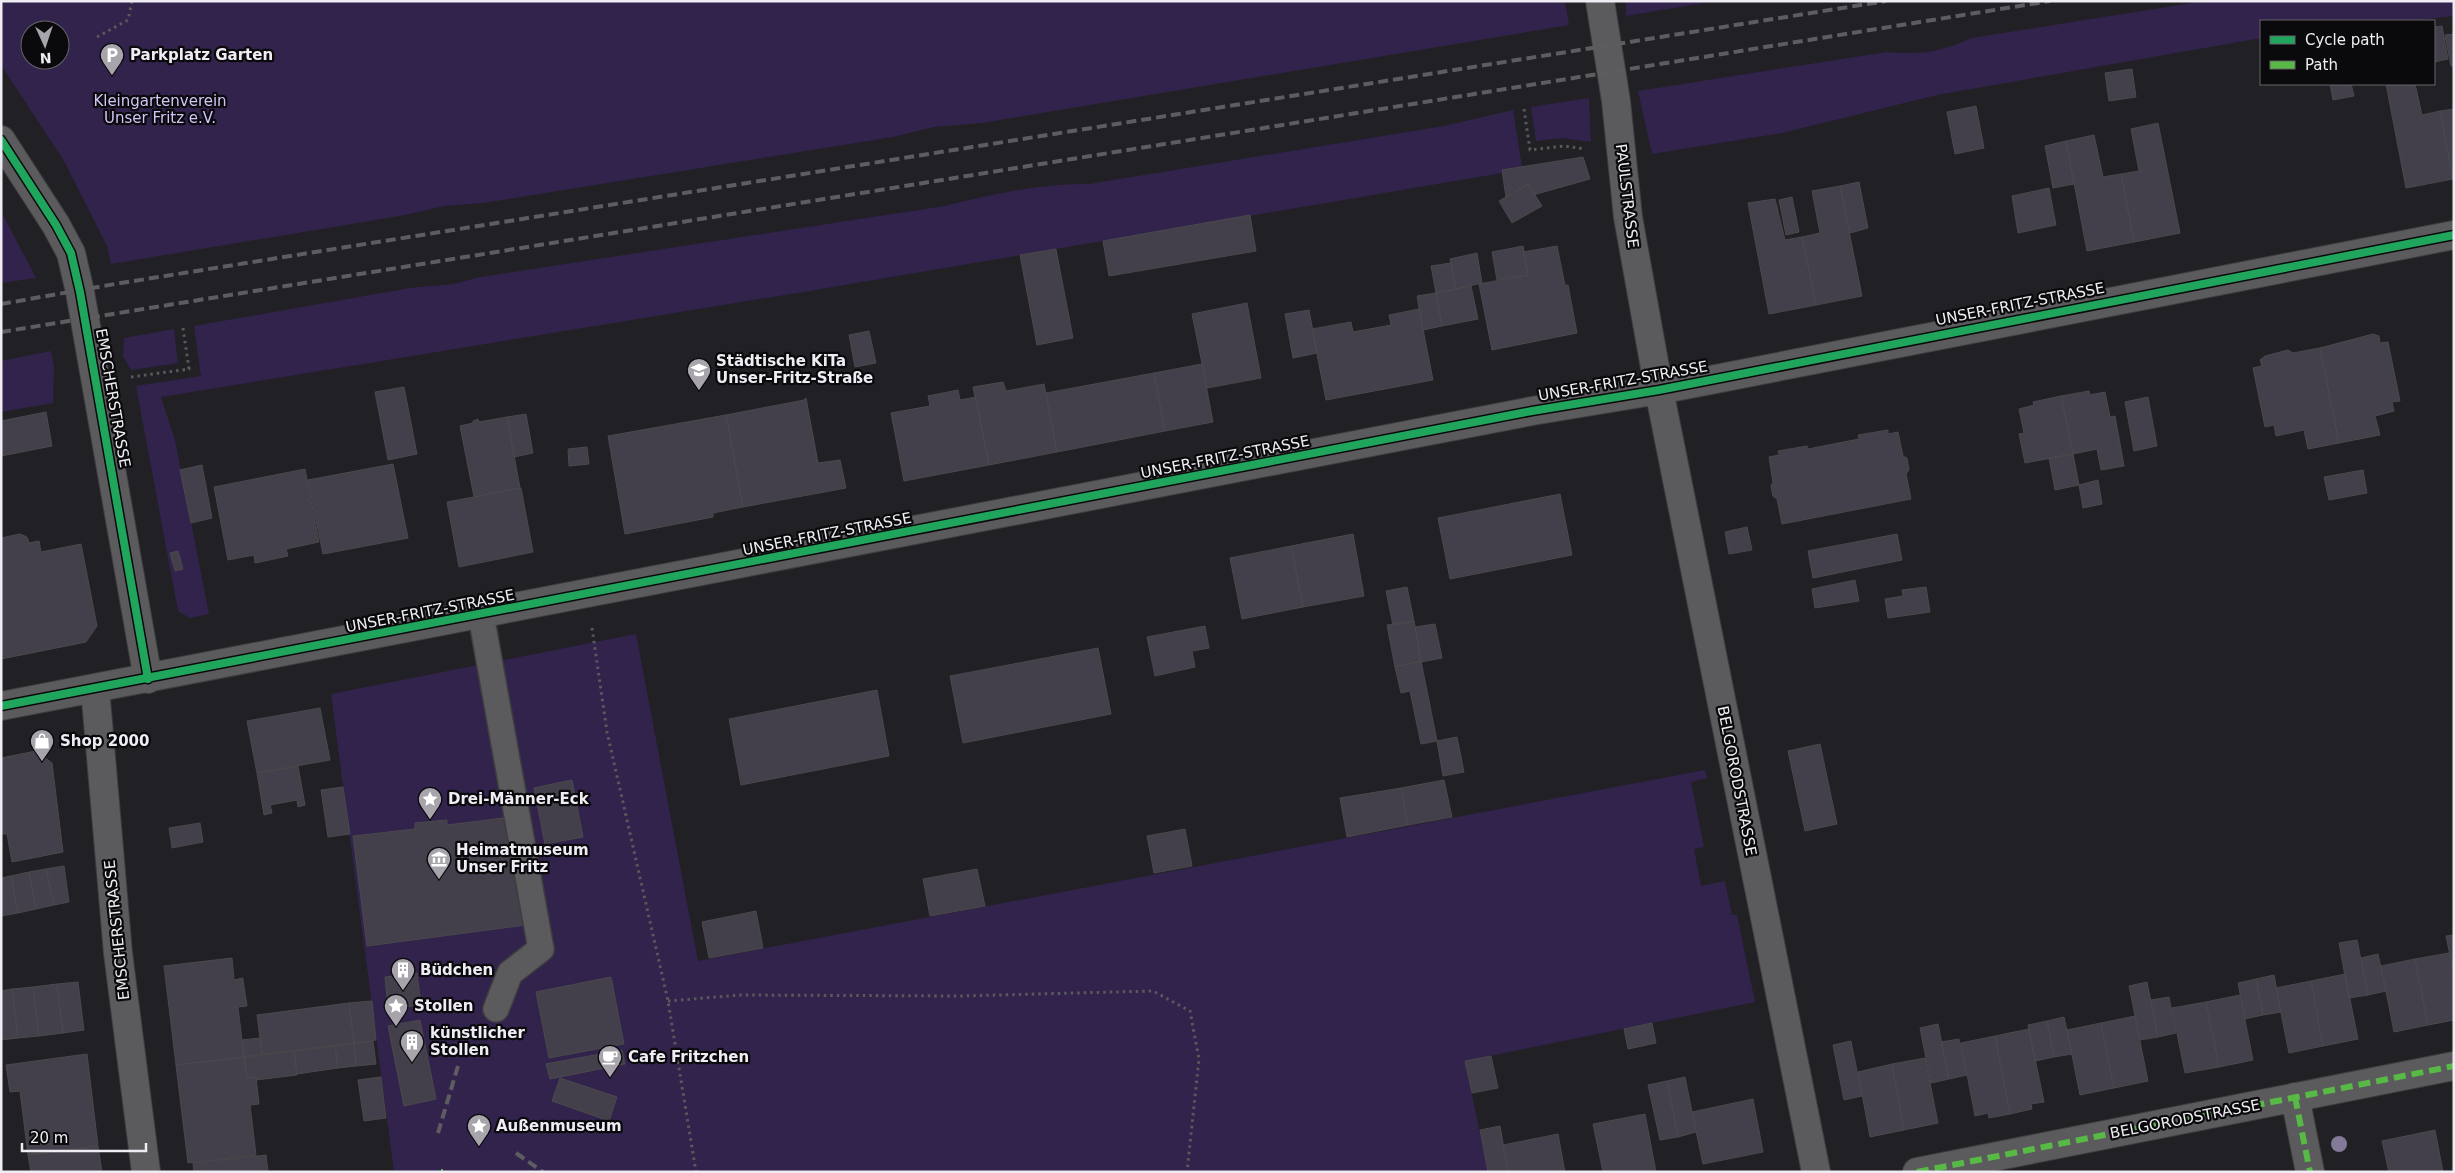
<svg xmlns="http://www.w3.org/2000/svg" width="2455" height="1173" font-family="'DejaVu Sans',sans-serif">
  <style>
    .green { fill: #32234d; fill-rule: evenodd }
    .building { fill: #433f4b; stroke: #4a494c }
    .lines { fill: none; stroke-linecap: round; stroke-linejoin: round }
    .service-casing { stroke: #3e3e40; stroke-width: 28 }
    .minor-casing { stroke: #3e3e40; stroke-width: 30 }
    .path { stroke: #59595b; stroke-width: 3; stroke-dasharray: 2.5 4; stroke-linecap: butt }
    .service { stroke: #5b5a5c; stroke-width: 25 }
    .minor { stroke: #5b5a5c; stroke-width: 28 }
    .rail { stroke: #5d5c60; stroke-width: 4; stroke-dasharray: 10 5; stroke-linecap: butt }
    .quiet { stroke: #58b947; stroke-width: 6; stroke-dasharray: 12 6; stroke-linecap: butt }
    .cycleway-casing { stroke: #0a090c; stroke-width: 11 }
    .cycleway { stroke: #20a55d; stroke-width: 8 }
    .tree { fill: #837a98 }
    .labels { text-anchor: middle; stroke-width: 4.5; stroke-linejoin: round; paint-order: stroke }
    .poi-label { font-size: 15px; font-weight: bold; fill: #efedf3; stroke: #0a090c; text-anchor: start }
    .park-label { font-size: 15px; fill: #d3c4f7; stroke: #0a090c }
    .street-label { font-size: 15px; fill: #efedf3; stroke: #0a090c }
  </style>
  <rect width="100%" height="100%" fill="#212024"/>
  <path class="green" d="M1 1H1565L1569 25 982 123 934 127 893 137 483 203 444 206 405 215 111 264 107 246 64 161 1 65ZM30 30H60V60H30Z
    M1626 1H1716L1626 16Z
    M2204 1H2454V16L2409 21H2261V38L1937 95 1782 133 1652 154 1638 91 1887 52C1923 55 1939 52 1972 38Z
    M1589 98 1591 142 1562 138 1536 141 1531 107Z
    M1513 110 1522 167 1502 170V173L815 290 161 397 175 440 209 614 190 618 178 611 136 386 201 376 194 326 410 288 454 284 480 277 945 206C992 194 1041 183 1089 184L1444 126Z
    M1 211 36 278 1 283Z
    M174 329 178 363 131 370 123 356 124 338Z
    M51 351 54 367 53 403 1 412V361Z
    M636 634 698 961 1705 770 1707 778 1691 782 1704 847 1694 849 1701 886 1725 881 1732 915H1737L1755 1002 1465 1061 1488 1172H394L331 694Z"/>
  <path class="building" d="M2442 26 2448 59 2434 62V27Z
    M2454 34V66H2451L2445 35Z
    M2132 69 2136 97 2109 101 2105 73Z
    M2330 84H2351L2354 96 2333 100Z
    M2386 84H2415L2422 115 2440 111 2453 179 2406 188Z
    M1976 106 1984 148 1955 154 1947 112Z
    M2454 109V179H2453L2440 111Z
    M2158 123 2180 233 2134 242 2121 174 2139 171 2131 129Z
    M2094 135 2103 177 2121 174 2134 242 2087 251 2066 141Z
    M2066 141 2074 184 2053 188 2045 146Z
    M1583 157 1590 179 1533 195 1528 184 1506 197 1502 170Z
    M1859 182 1868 228 1850 233 1840 186Z
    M1528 184 1542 206 1512 223 1499 201Z
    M1840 186 1862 296 1816 305 1802 237 1820 233 1812 191Z
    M2049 188 2056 225 2018 233 2012 196Z
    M1792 197 1799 232 1786 235 1779 200Z
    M1775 199 1785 240 1802 237 1816 305 1769 314 1748 203Z
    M1250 215 1256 251 1109 276 1103 241Z
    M1523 246 1528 275 1497 280 1492 252Z
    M1557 246 1565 285H1568L1577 333 1492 350 1479 284 1528 275 1523 252Z
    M1056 249 1073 338 1037 345 1020 255Z
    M1477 253 1482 283 1456 289 1450 259Z
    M1451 263 1456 289 1436 293 1431 266Z
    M1471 286 1478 319 1442 326 1436 293Z
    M1436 293 1442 326 1423 330 1417 296Z
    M1247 303 1261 378 1207 388 1192 314Z
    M1419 309 1433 380 1326 400 1312 329 1351 322 1353 332 1391 325 1389 315Z
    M1309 310 1317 353 1293 358 1285 314Z
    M869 331 876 363 855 367 849 335Z
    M2373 334 2379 336 2380 343 2388 342 2400 401 2392 402 2394 411 2375 416 2380 435 2339 443 2320 348Z
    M2320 348 2339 443 2308 449 2304 430 2276 436 2274 425 2265 427 2253 368 2262 366 2260 360 2265 356 2288 350 2293 353Z
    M1202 364 1213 422 1165 431 1154 373Z
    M1154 373 1165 431 1057 452 1046 393Z
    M1003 382 1006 391 1044 384 1057 452 989 465 973 387Z
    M404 387 417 454 388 460 375 392Z
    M958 390 960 400 976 397 989 465 904 481 891 413 930 406 928 396Z
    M2089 391 2090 395 2105 392 2110 417 2115 416 2124 466 2101 470 2097 449 2073 454 2061 396Z
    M2061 396 2073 454 2025 463 2019 434 2024 433 2019 409 2034 405 2033 402Z
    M2148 397 2157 446 2134 451 2125 402Z
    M806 398 818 463 840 460 846 488 743 507 726 415 804 400Z
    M46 412 52 446 1 456V421Z
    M526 414 533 453 514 457 507 417Z
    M726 415 743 507 713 513V517L625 534 608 436Z
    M507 417 520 488 474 497 460 426 473 423V421L478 419 479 422Z
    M1888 430V434L1898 432 1903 456 1907 458 1909 470 1906 474 1911 499 1782 524 1777 499 1773 496 1771 486 1773 482 1769 457 1779 455 1778 451 1807 446 1808 449 1859 439 1858 435Z
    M587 447 589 464 569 466 568 449Z
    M2073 454 2079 485 2055 490 2049 458Z
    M393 464 408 538 323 554 308 480Z
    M202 465 212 518 191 523 180 470Z
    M305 469 319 542 286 549 288 556 255 563 254 555 228 560 214 487Z
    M2363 470 2367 493 2329 500 2324 477Z
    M2098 480 2102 504 2083 508 2079 485Z
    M521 488 533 552 459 567 447 502Z
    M1560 494 1572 555 1450 579 1438 518Z
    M1747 527 1752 550 1729 554 1725 532Z
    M20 534 27 537 29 543 39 541 41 552 81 544 97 626 86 642 1 659V538Z
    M1353 534 1364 596 1303 607 1291 546Z
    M1897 534 1902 560 1813 578 1808 551Z
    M1291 546 1303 607 1242 619 1230 558Z
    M178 551 183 569 175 571 170 553Z
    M1855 580 1859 601 1815 608 1812 589Z
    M1407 587 1414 621 1393 625 1386 591Z
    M1926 587 1930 612 1888 618 1885 599 1903 596 1902 590Z
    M1414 621 1421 661 1395 667 1387 625Z
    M1435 624 1442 658 1421 662 1415 627Z
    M1205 626 1209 648 1192 651 1195 667 1155 676 1147 637Z
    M1098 648 1111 714 963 743 950 676Z
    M1421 661 1437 741 1421 744 1410 691 1401 693 1395 667Z
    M877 690 889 756 741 785 729 719Z
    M320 708 330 760 257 773 247 721Z
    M1457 737 1464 772 1443 776 1437 741Z
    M1820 744 1837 824 1805 831 1788 751Z
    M36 751 52 763 63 852 12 862 7 834H1V758Z
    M298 766 305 805 298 807 297 800 270 805 272 813 264 815 257 773Z
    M572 780 583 837 545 844 534 788Z
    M1444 780 1452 817 1408 825 1401 788Z
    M343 787 350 834 328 837 321 790Z
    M1401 788 1408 825 1347 837 1340 798Z
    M511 817 526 925 367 946 353 836 415 829V823L447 820V825Z
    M200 823 203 842 172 848 169 828Z
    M1185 829 1192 866 1154 873 1147 836Z
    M64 866 69 902 54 905 46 869Z
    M46 869 54 905 36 909 29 872Z
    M977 869 985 906 930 916 923 879Z
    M29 872 36 909 18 913 11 876Z
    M11 876 18 913 1 916V878Z
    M756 911 763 948 709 958 702 922Z
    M2454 935V974L2446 936Z
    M2357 940 2368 995 2349 998 2339 943Z
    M2449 953 2454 974V1020L2428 1025 2415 959Z
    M2378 954 2386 991 2368 995 2361 958Z
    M232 958 234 980 243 978V980L247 1006 238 1007 244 1057 176 1065 164 966Z
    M2415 959 2428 1025 2394 1032 2381 966Z
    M417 973 421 1005 388 1009 385 977Z
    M2345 974 2358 1039 2323 1046 2311 981Z
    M2274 975 2281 1012 2263 1015 2256 979Z
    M611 977 624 1044 549 1058 536 992Z
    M2256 979 2263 1015 2245 1019 2238 983Z
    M2311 981 2323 1046 2289 1053 2276 988Z
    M78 982 84 1030 63 1033 57 984Z
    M2147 982 2158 1037 2140 1040 2129 986Z
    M57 984 63 1033 39 1036 33 987Z
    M33 987 39 1036 18 1038 12 989Z
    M12 989 18 1038 1 1040V991Z
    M2240 995 2253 1060 2219 1067 2206 1002Z
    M2169 997 2176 1033 2158 1037 2151 1000Z
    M372 1001 376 1040 354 1043 349 1003Z
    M2206 1002 2219 1067 2185 1073 2172 1008Z
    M349 1003 354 1043 262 1054 257 1015Z
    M2135 1016 2148 1081 2114 1088 2101 1023Z
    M2064 1017 2072 1054 2054 1057 2047 1021Z
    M420 1020 436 1099 404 1106 388 1026Z
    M2047 1021 2054 1057 2035 1061 2028 1025Z
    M1652 1023 1656 1043 1628 1049 1624 1029Z
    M2101 1023 2114 1088 2080 1095 2067 1030Z
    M1938 1024 1949 1079 1931 1083 1920 1028Z
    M2029 1029 2044 1102 2031 1104 2032 1109 2010 1114 1995 1036Z
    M1995 1036 2010 1114 1989 1118 1988 1113 1975 1116 1961 1043Z
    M260 1038 262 1054 244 1057 242 1040Z
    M1959 1039 1967 1075 1949 1079 1941 1042Z
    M373 1041 376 1064 356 1066 354 1043Z
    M1851 1041 1862 1096 1844 1100 1833 1045Z
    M354 1043 356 1066 338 1068 335 1046Z
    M335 1046 338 1068 297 1074 294 1051Z
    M622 1050 625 1064 550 1079 546 1064Z
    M294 1051 297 1075 256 1080V1077L247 1078 244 1057Z
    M87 1054 98 1146 28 1155 20 1091 10 1092 6 1065Z
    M1491 1056 1498 1088 1472 1093 1465 1061Z
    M244 1057 247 1078 256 1077 259 1104 250 1105 256 1155 188 1163 176 1065Z
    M1925 1058 1938 1123 1904 1130 1892 1064Z
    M1892 1064 1904 1130 1870 1137 1858 1072Z
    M381 1077 386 1118 364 1121 358 1080Z
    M1685 1077 1696 1132 1678 1137 1667 1081Z
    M560 1078 617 1097 609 1121 552 1101Z
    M1667 1081 1678 1137 1660 1140 1648 1085Z
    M1753 1099 1763 1152 1703 1164 1692 1112Z
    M1645 1114 1656 1172H1603L1593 1124Z
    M1500 1126 1508 1172H1488L1480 1130Z
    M2435 1130 2443 1172H2389L2382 1141Z
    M1558 1134 1565 1172H1508L1503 1145Z
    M98 1146 102 1172H31L28 1155Z
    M266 1155 268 1172H194L193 1163Z"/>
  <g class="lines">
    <g class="service-casing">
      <path id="service" d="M481 615 541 949 510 973 496 1009"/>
    </g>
    <g class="minor-casing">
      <path id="minor" d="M1600 1 1616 101 1628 217 1659 390 1816 1172
        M1 140 56 225 71 253 80 292 148 679
        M95 688 118 953 146 1172
        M1 706 1532 411 1659 390 2454 235
        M2295 1097 2310 1172
        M1917 1172 2454 1066"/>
    </g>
    <path class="path" d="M97 37 128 20 132 1
      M1524 109 1530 150 1564 146 1585 149
      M131 377 189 369 183 328
      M592 628 607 732 668 1001 696 1172
      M668 1001 740 995 959 996 1153 991 1190 1011 1199 1059 1187 1172"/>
    <use href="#service" class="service"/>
    <use href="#minor" class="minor"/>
    <path class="rail" d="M1 304 115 284 1886 1
      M1 332 2050 1
      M438 1133 458 1066
      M516 1153 543 1172"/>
    <path class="quiet" d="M2295 1097 2310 1172
      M441 1172H443
      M1917 1172 2454 1066"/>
    <g class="cycleway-casing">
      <path id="cycleway" d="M1 140 56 225 71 253 80 292 148 679
        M1 706 1532 411 1659 390 2454 235"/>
    </g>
    <use href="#cycleway" class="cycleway"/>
  </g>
  <circle class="tree" cx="2339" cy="1144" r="8"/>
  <defs>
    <g id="parking-pin" transform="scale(1.25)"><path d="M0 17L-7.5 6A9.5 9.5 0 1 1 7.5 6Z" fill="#a7a5ab" stroke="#0a090c"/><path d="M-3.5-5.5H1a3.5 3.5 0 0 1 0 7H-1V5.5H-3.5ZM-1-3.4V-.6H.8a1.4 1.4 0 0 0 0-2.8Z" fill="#fff"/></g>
    <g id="school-pin" transform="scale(1.25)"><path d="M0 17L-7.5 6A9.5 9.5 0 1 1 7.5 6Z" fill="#a7a5ab" stroke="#0a090c"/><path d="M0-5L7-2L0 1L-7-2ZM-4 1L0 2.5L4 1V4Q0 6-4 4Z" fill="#fff"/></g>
    <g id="shop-pin" transform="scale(1.25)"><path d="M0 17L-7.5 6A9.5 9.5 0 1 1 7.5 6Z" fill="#a7a5ab" stroke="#0a090c"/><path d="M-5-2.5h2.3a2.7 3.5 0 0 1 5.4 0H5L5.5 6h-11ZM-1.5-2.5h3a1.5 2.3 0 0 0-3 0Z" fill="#fff"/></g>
    <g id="sight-pin" transform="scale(1.25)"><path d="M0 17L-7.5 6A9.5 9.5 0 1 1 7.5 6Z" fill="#a7a5ab" stroke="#0a090c"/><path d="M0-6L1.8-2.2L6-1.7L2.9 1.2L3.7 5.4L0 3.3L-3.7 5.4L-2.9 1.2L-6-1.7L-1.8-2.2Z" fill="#fff"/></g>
    <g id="museum-pin" transform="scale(1.25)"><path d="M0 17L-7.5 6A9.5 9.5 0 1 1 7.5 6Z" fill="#a7a5ab" stroke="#0a090c"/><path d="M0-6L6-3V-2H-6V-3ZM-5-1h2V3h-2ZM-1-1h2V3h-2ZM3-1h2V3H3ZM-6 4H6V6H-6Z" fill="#fff"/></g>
    <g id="building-pin" transform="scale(1.25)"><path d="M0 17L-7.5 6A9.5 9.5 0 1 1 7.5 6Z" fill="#a7a5ab" stroke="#0a090c"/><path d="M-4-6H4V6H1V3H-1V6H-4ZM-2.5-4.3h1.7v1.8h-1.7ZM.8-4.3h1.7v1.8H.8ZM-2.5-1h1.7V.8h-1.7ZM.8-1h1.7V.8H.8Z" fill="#fff"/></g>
    <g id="cafe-pin" transform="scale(1.25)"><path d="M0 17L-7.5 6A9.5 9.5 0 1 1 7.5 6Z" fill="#a7a5ab" stroke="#0a090c"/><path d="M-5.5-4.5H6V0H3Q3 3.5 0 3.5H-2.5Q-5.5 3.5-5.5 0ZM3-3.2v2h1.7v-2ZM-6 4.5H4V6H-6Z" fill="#fff"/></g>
  </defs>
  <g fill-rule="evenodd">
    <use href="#parking-pin" x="112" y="55"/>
    <use href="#school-pin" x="699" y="370"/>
    <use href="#shop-pin" x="42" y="741"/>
    <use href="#sight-pin" x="430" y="799"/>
    <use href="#museum-pin" x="439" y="859"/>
    <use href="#building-pin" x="403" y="970"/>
    <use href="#sight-pin" x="396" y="1006"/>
    <use href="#building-pin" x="412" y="1042"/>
    <use href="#cafe-pin" x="610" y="1057"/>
    <use href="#sight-pin" x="479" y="1126"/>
  </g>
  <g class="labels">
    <g class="poi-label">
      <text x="130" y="60">Parkplatz Garten</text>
      <text x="716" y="366">Städtische KiTa<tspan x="716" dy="17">Unser–Fritz-Straße</tspan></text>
      <text x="60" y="746">Shop 2000</text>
      <text x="448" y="804">Drei-Männer-Eck</text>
      <text x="456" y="855">Heimatmuseum<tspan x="456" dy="17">Unser Fritz</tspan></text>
      <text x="420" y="975">Büdchen</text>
      <text x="414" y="1011">Stollen</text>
      <text x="430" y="1038">künstlicher<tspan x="430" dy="17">Stollen</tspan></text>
      <text x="628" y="1062">Cafe Fritzchen</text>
      <text x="496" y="1131">Außenmuseum</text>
    </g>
    <g class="park-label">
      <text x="160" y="106">Kleingartenverein<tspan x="160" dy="17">Unser Fritz e.V.</tspan></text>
    </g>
    <g class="street-label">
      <text transform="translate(1627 196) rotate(83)" y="5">PAULSTRASSE</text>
      <text transform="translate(2020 304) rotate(-11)" y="5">UNSER-FRITZ-STRASSE</text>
      <text transform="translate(1623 381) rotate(-10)" y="5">UNSER-FRITZ-STRASSE</text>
      <text transform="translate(113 398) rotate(80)" y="5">EMSCHERSTRASSE</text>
      <text transform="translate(1225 457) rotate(-11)" y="5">UNSER-FRITZ-STRASSE</text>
      <text transform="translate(827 534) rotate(-11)" y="5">UNSER-FRITZ-STRASSE</text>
      <text transform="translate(430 611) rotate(-11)" y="5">UNSER-FRITZ-STRASSE</text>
      <text transform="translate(1737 781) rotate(79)" y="5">BELGORODSTRASSE</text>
      <text transform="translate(117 930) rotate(-96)" y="5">EMSCHERSTRASSE</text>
      <text transform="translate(2185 1119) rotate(-11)" y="5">BELGORODSTRASSE</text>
    </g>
  </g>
  <rect width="2455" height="1173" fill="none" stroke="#efedf3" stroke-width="5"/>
  <rect x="2260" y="20" width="175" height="65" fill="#0a090c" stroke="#666468"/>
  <rect x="2270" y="36" width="25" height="8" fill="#20a55d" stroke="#666468"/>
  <text x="2305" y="45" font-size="15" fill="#efedf3">Cycle path</text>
  <rect x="2270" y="61" width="25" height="8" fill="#58b947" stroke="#666468"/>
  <text x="2305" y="70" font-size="15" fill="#efedf3">Path</text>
  <g transform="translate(45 45) rotate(177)"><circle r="24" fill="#0a090c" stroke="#666468"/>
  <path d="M0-4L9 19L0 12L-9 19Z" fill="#a7a5ab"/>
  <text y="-8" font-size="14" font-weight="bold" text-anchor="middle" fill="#efedf3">N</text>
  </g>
  <path d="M22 1143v8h124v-8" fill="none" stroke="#efedf3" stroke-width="2.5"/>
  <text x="30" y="1143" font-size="15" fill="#efedf3" stroke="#0a090c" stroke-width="4" paint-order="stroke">20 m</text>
</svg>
